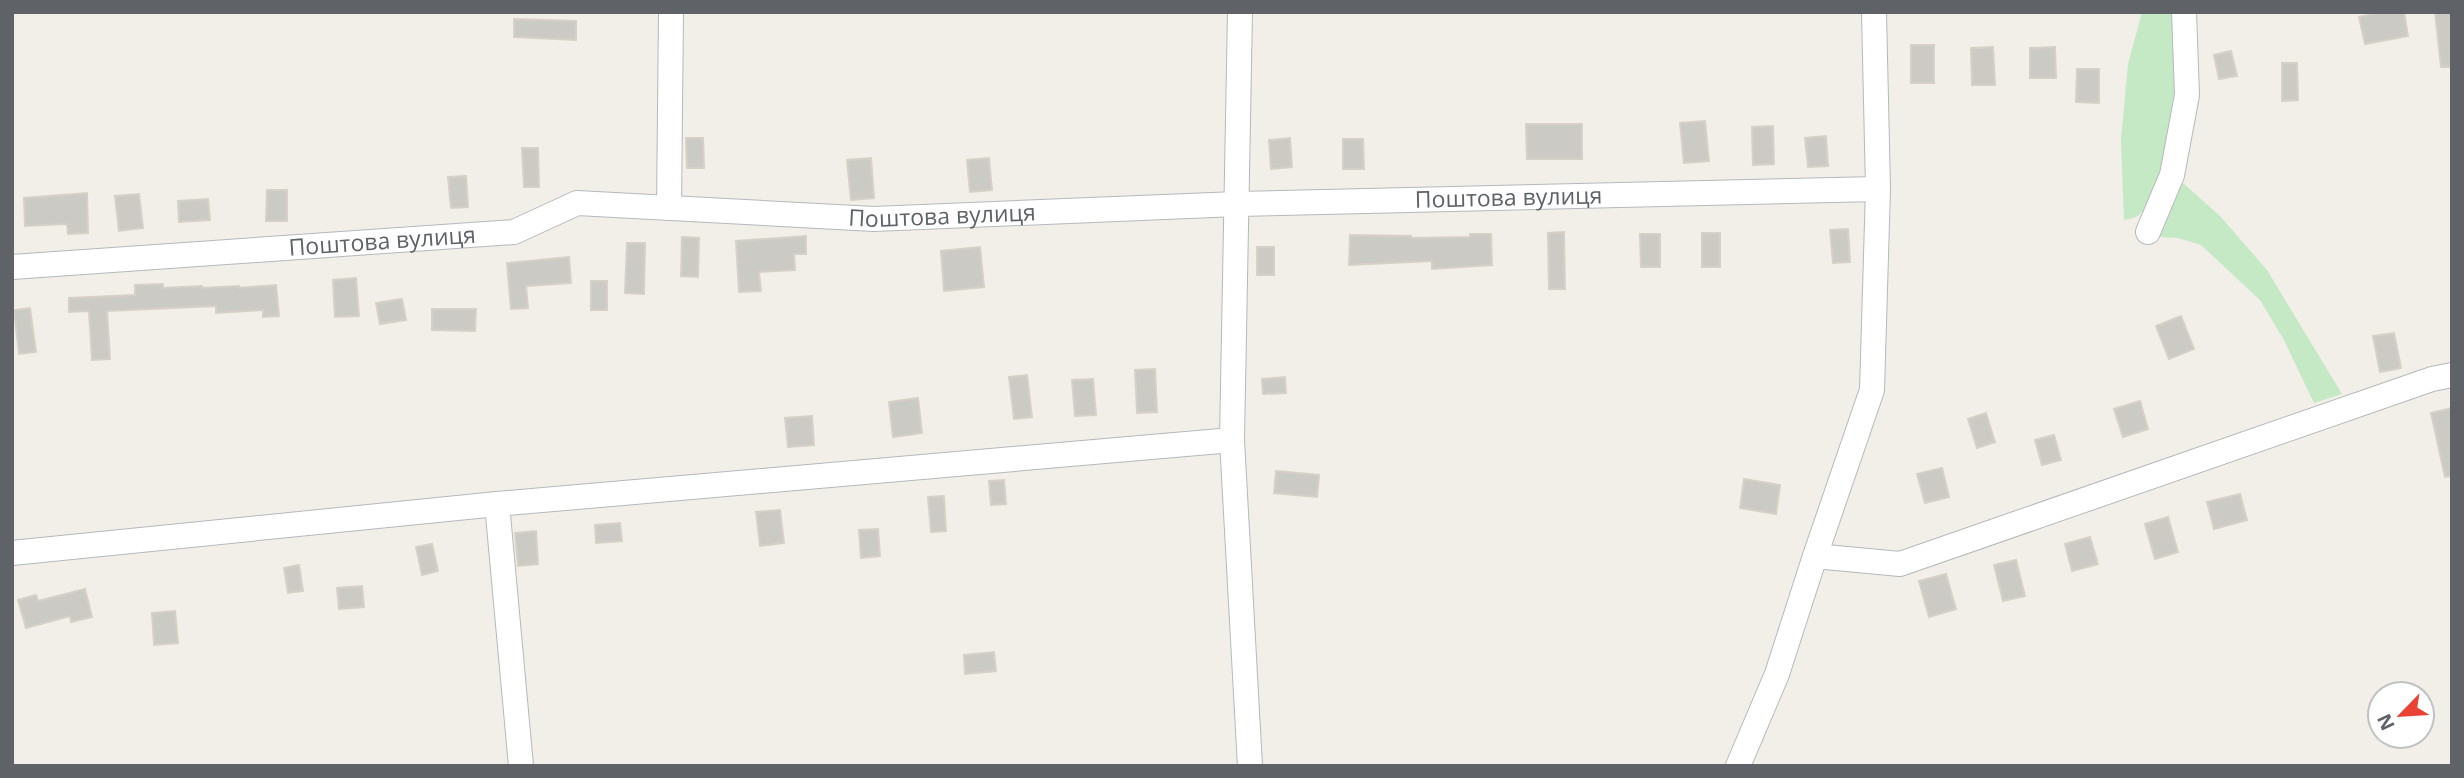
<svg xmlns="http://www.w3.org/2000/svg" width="2464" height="778" font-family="'Open Sans',sans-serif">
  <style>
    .green { fill: #c5e8c5 }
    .building { fill: #cccac5; stroke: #d6d1c6; stroke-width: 2 }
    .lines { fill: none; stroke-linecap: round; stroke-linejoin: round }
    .minor-casing { stroke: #b5b8bc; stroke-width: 26 }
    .minor { stroke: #fff; stroke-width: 24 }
    .labels { text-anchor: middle; stroke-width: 5; stroke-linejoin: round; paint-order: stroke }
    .street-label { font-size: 23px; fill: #5f6368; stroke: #fff }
  </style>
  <rect width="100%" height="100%" fill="#f1efe8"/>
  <path class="green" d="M2142 12H2179C2178 65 2181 178 2139 215 2135 218 2129 219 2124 220L2121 140 2128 64Z
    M2183 183 2220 216 2267 270 2342 394 2314 403 2284 340 2260 300 2201 245 2178 238 2160 237 2159 221Z"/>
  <path class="building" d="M2380 12H2404L2408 36 2365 44 2359 17Z
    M2435 12H2452V67H2441Z
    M514 19 576 21V40L514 37Z
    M1911 45H1934V83H1911Z
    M1993 47 1995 85H1972L1971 48Z
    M2055 47 2056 78H2030V48Z
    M2231 51 2237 76 2219 79 2214 55Z
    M2282 63H2297L2298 100 2282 101Z
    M2077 69H2099V103L2076 102Z
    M1705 121 1709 161 1684 163 1680 123Z
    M1526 124H1582V159H1527Z
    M1773 126 1774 164 1753 165 1752 127Z
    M1826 136 1828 166 1808 167 1805 138Z
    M686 138H703L704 168H687Z
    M1290 138 1292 167 1271 169 1269 140Z
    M1343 139H1363L1364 169H1343Z
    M522 148H538L539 187H524Z
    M871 158 874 198 851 200 847 160Z
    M989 158 992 190 970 192 967 160Z
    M466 176 468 207 451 208 448 177Z
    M267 190H287V221H266Z
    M87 193 88 233 68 234 67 224 25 226 24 198Z
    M139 194 143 228 119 231 115 196Z
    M208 199 210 220 179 222 178 201Z
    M1848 229 1850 262 1833 263 1830 230Z
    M1564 232 1565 289H1549L1548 233Z
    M1702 233H1720V267H1702Z
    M1470 234H1491L1492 265 1432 269V261L1349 265 1350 235 1411 236V238L1470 237Z
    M1640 234H1660V267H1641Z
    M806 236V254H794L795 270 759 272 761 291 739 292 736 241Z
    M682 237 699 238 698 277 681 276Z
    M627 243H645L644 294 625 293Z
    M980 247 984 287 944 291 941 251Z
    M1257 247H1274V275H1257Z
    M569 257 571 283 526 286 528 308 511 309 507 263Z
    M356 278 359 316 335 317 333 280Z
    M591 281H607V310H591Z
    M163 284V288L202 286V288L239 286V288L276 285 279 316 263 317V310L216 313V306L107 311 110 359 92 360 89 311 69 312V298L135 295V285Z
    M402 299 406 320 380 324 376 303Z
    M30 308 36 352 19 354 14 310Z
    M432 309H476L475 331 432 330Z
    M2181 316 2194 349 2169 359 2156 326Z
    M2394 333 2401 368 2380 372 2373 336Z
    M1155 369 1157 412 1137 413 1135 370Z
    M1027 375 1032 417 1014 419 1009 377Z
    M1285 377 1286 393 1263 394 1262 379Z
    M1093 379 1096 415 1075 416 1072 380Z
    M918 398 922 433 893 437 889 402Z
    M2140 401 2148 429 2123 437 2114 409Z
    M2452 408V476L2445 477 2431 413Z
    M1986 413 1995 442 1977 448 1968 419Z
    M812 416 814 445 788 447 785 418Z
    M2054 435 2061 460 2042 465 2035 440Z
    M1942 468 1949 497 1925 503 1917 474Z
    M1276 471 1319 475 1317 497 1274 493Z
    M1744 479 1780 485 1776 514 1740 508Z
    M1004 480 1006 504 991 505 989 481Z
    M2240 494 2247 520 2214 529 2207 502Z
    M944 496 946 531 931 532 928 497Z
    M780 510 784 543 760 546 756 512Z
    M2168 517 2178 552 2155 559 2145 524Z
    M620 523 622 541 596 543 595 525Z
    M878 529 880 556 861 558 859 530Z
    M536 531 538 564 518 566 515 533Z
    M2090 537 2098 564 2072 571 2065 544Z
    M432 544 438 571 422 575 416 547Z
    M2016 560 2025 596 2003 601 1994 565Z
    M299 565 303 591 288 593 284 568Z
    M1946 574 1956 609 1929 617 1919 581Z
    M362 586 364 607 339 609 337 588Z
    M85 589 92 617 71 622 70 616 26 628 18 600 36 595 38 601Z
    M175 611 178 643 154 645 152 613Z
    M994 652 996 671 965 674 964 655Z"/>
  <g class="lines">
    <g class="minor-casing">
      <g id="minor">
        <path d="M1240 12 1232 440 1250 766"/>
        <path d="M669 208 671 12"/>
        <path d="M2148 232 2172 175 2187 95 2184 12"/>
        <path id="s1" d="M12 267 514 232 577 203 874 219 1237 204 1878 189"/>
        <path d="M497 504 521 766"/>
        <path d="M12 553 497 504 1232 440"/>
        <path d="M1815 556 1900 564 2432 379 2452 375"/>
        <path d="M1738 766 1777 674 1815 556 1872 390 1878 189 1874 12"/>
      </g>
    </g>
    <use href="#minor" class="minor"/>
  </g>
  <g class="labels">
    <g class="street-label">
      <text dy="8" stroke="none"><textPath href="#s1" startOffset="1505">Поштова вулиця</textPath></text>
      <text dy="8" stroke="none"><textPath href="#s1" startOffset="938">Поштова вулиця</textPath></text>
      <text dy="8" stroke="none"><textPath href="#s1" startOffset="371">Поштова вулиця</textPath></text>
    </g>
  </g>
  <rect width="2464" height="778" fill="none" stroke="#5f6368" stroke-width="28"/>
  <g transform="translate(2401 715) rotate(245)"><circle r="33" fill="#ffffff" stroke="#bfc1c3" stroke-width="2"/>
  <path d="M0-5L12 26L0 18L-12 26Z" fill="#ea4335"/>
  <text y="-10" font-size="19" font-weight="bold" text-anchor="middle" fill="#5f6368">N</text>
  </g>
</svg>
